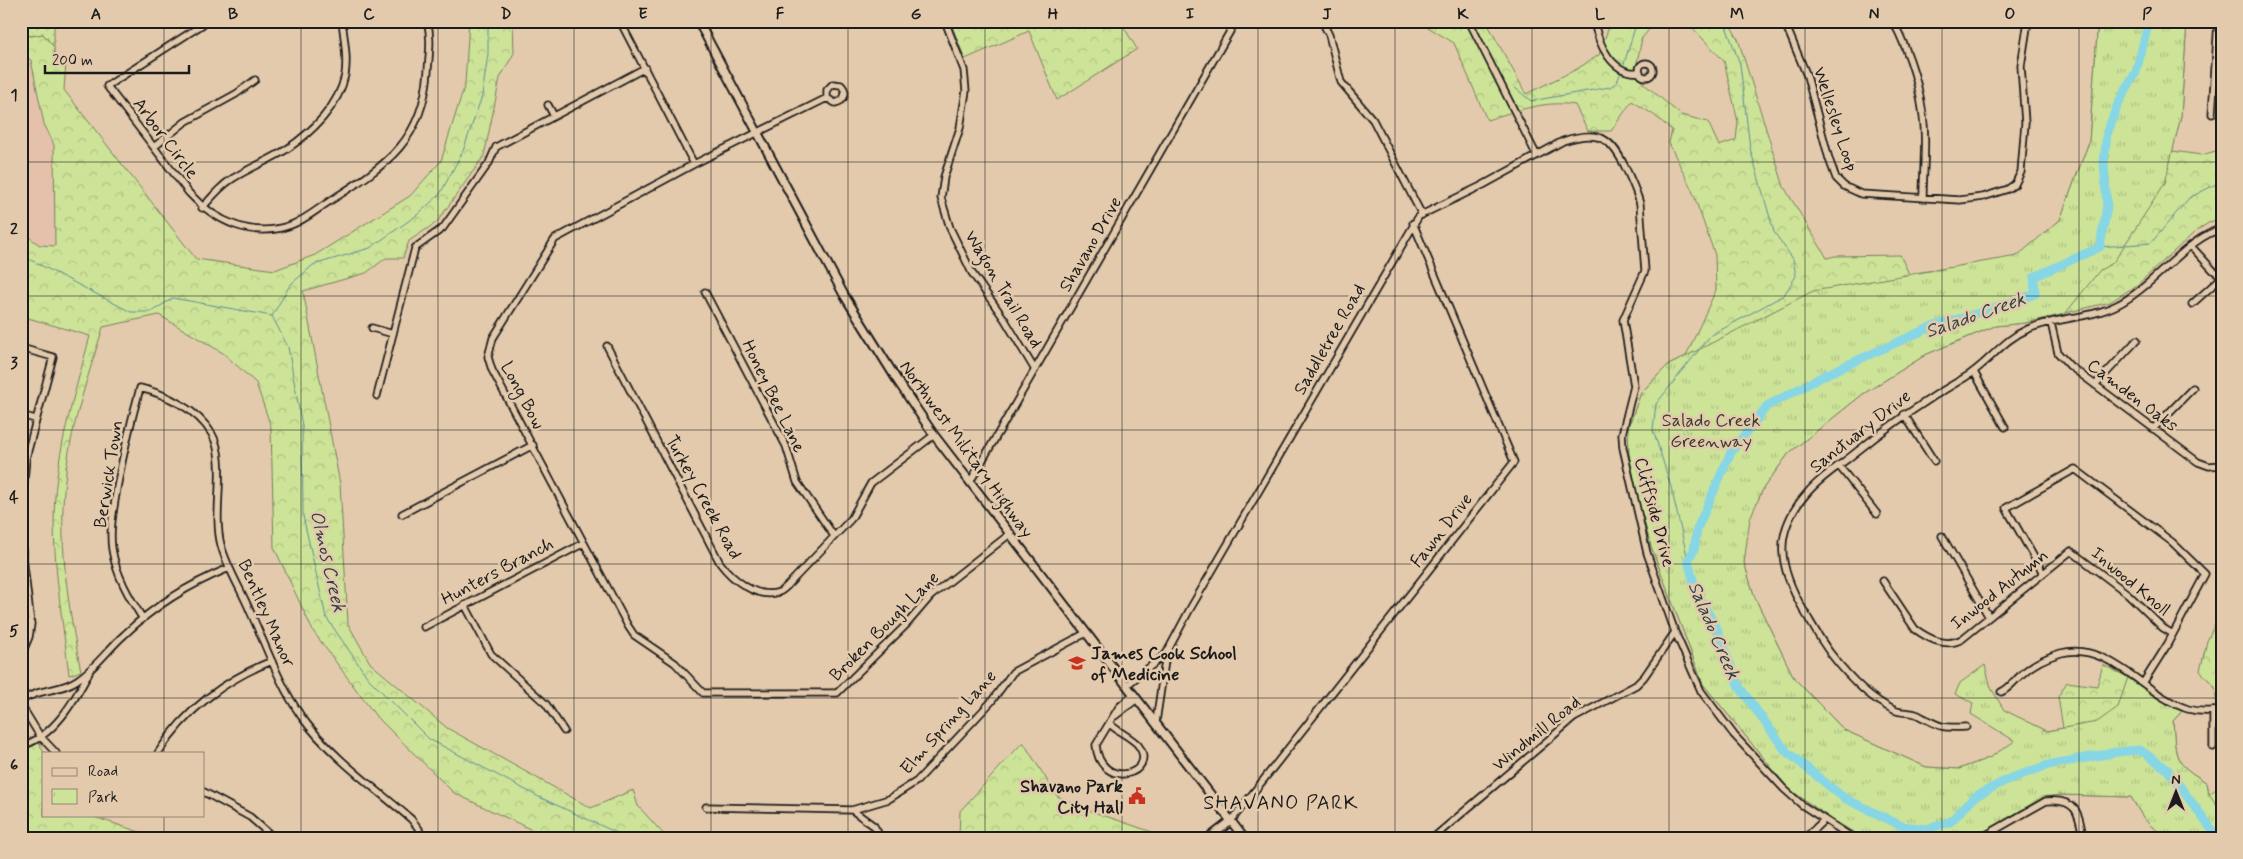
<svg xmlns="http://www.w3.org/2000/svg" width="2243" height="859" font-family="Mynerve,sans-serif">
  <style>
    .built { fill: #e5c1ab }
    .grass { fill: url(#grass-dots); stroke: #74805a }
    .forest { fill: url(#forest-crowns); stroke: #74805a }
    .park { fill: url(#park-tufts); stroke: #74805a }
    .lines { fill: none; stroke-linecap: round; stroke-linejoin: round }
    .stream { stroke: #5c8c95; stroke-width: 1 }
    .river { stroke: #87d6e5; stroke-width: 9 }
    .minor-casing { stroke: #1c1c1c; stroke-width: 9 }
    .major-casing { stroke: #1c1c1c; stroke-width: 11 }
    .minor { stroke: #e4caac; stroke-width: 5.5 }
    .major { stroke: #e4caac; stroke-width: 7 }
    .grid { fill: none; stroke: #1c1c1c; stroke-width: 1; stroke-opacity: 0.55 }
    .labels { text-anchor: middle; stroke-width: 5; stroke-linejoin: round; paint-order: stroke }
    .street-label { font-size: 18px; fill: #1c1c1c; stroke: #e4caac }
    .park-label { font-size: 18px; fill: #373a2f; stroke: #e4caac }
    .poi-label { font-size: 18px; font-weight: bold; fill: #1c1c1c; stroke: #e4caac; text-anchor: start }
    .water-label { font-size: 19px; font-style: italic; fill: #314144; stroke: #e4caac }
    .quarter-label { font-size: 20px; letter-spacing: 1px; fill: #1c1c1c; stroke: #e4caac }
    .neatline { fill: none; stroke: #1c1c1c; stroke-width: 2 }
    .grid-label { font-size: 16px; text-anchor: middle; font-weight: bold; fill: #1c1c1c }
  </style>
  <defs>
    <pattern id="grass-dots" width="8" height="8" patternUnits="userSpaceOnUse" patternTransform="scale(1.25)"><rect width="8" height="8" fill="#cde398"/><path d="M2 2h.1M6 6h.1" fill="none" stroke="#afc282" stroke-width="1.8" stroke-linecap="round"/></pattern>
    <pattern id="forest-crowns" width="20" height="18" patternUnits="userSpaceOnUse" patternTransform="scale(1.25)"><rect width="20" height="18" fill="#cde398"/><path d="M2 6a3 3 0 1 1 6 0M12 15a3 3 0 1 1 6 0" fill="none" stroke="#afc282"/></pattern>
    <pattern id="park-tufts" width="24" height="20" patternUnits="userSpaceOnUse" patternTransform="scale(1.25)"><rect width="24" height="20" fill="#cde398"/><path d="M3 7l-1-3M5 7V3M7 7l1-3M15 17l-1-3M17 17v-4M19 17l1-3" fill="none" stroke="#afc282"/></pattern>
  </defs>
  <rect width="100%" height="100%" fill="#e4caac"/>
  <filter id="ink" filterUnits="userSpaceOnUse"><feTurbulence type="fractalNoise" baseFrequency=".02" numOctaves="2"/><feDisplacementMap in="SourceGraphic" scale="10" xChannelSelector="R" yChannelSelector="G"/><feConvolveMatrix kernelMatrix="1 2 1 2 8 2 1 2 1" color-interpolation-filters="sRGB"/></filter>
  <g filter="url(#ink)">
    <path class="built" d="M21 55 31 60 44 124 54 145 55 246 40 245 21 232Z"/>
    <path class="grass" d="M21 21H54V47L43 34 32 36 21 35Z"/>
    <path class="forest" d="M469 21H513L514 53 500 78 484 156 437 222 409 241 403 258H386L366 273 303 291 340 484 348 624 370 663 447 728 591 808 633 790 638 806 667 838H549L454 793 375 715 313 631 274 547 271 427 256 383 223 353 159 315 103 327C89 374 72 422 66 471 57 538 68 606 81 671L69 675C62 613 48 539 57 477 63 429 78 382 90 336L21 316V232L40 245 55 246 54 145 44 124 31 60 21 55V35L32 36 43 34 54 47 55 67 66 62 64 90 196 259 275 270 315 255 410 196 441 161 465 84Z
      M950 21H1120L1137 49 1057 100 1029 31 965 59Z
      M1418 21H1486L1526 94 1577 69 1599 55 1611 21H1660L1652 26 1642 38 1636 67 1643 83 1681 115 1708 122 1719 146 1736 140 1738 122 1724 61 1686 21H1728L1738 39 1784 187 1827 258 1835 256 1900 255 1909 274 2017 257 2060 220 2089 142 2098 21H2187L2181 116 2172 151 2202 155 2222 149V218L2210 222 2196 231 2137 285 2110 302 2025 323 1995 326 1927 354 1863 394 1789 453 1764 487 1749 518 1744 563 1755 598 1794 678 1844 730 1926 767 1959 769 1989 758 2010 745 2022 754 2011 714 2047 731 2063 728 2058 697 2067 682 2097 686 2103 665 2128 677 2182 711 2173 721C2176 761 2173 761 2207 783L2209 794 2222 785V838C2197 838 2167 843 2148 823 2141 816 2136 805 2131 797L2061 795 2043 797 1974 838H1863L1830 818 1789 789 1703 684 1651 546 1638 500 1629 454 1628 428 1641 393 1667 366 1686 356 1716 290 1715 255 1692 190 1669 143 1672 130 1654 115 1632 101 1611 131H1588L1575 105C1546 100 1515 111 1487 120L1454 43Z
      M2222 608V778L2215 687 2200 671 2207 641Z
      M1023 742 1057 796 1082 808 1152 832 1154 838H959L960 811Z
      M39 743 44 753V815H88L158 838H36L21 815V751Z"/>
    <path class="park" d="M2098 21H2187L2181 116 2165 183 2113 263 2100 270 2065 314 2025 323 1995 326 1927 354 1863 394 1789 453 1764 487 1750 518 1744 563 1755 598 1794 678 1844 730 1926 767 1959 769 1989 758 2015 741 1971 714 1973 703 1955 694 1960 683 1985 665 1991 688 2004 710 2047 731 2097 722 2118 707 2128 677 2182 711 2173 721C2176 761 2173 761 2207 783L2209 794 2222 811V838C2197 838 2167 843 2148 823 2141 816 2136 805 2131 797L2061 795 2043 797 1974 838H1863L1830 818 1789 789 1703 684 1651 546 1638 500 1629 454 1628 428 1641 393 1667 366 1813 291 2017 256 2060 220 2089 142Z"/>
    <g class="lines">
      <path class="stream" d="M1624 64 1637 21
        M1514 87 1531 101 1610 87 1617 82 1621 72
        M2100 247 2151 243 2189 198 2222 181
        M21 255 131 312H151L173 298 272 316 288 347 302 426 303 516 326 617 368 678 429 739 539 797 628 838
        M272 316 290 285 313 265 370 248 417 215 440 194 463 151 482 96 488 54V21
        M1688 560 1671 487 1653 429 1656 404 1710 336 1784 295 1796 276 1793 259 1774 232 1750 148 1740 64 1724 21"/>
      <path class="river" d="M2149 21 2136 72 2118 104 2107 132 2104 163 2107 206 2100 247 2034 277 2035 294 1982 312 1931 327 1827 374 1767 406 1731 452 1697 529 1694 550 1688 560 1696 591 1717 629 1738 685 1786 751 1844 798 1902 826 1927 829 1950 822 1976 796 2009 779 2048 765 2117 752 2140 750 2167 769 2218 838"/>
      <g class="minor-casing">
        <path id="minor" d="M67 21H70
          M208 21 107 86 189 193C216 222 252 239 291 225 307 219 320 207 333 199 388 164 423 140 428 71 429 54 432 38 427 21
          M620 21 694 164
          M945 21 964 70 966 91 960 128 944 177 941 198 950 228 972 273 1005 320 1035 370
          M1322 21 1329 35 1341 82 1373 120 1422 215
          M1469 21 1536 154
          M1594 21C1598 43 1612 76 1640 72
          M1784 21 1807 76 1829 159 1836 178 1844 186 1861 194 1960 200 1983 197 2008 189 2015 184 2021 172 2025 123 2021 66 2028 21
          M1893 21C1909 52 1921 89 1924 125 1926 149 1923 174 1923 198
          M1639 70a7 7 0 1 1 14 0a7 7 0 1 1-14 0Z
          M827 98V90L833 84 841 85C848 92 845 101 835 103L827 98 694 164 555 239 493 338 488 357 492 370 628 626 634 635 675 663 703 693H837L906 625 931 596 1011 533
          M548 105 554 116
          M2212 114 2218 21
          M154 147 185 122 236 94 255 80
          M202 208C211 198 219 188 229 181 248 168 269 161 287 149 312 132 339 106 345 75 348 57 344 39 342 21
          M2191 246 2213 270 2222 276
          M705 292 786 446 797 482 834 536
          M2192 304 2222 277
          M2051 323 2058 353 2070 366 2198 462 2209 466 2222 465
          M372 328 393 334
          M607 346 720 563C732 579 757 600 779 592 782 591 786 587 788 585L851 519 871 483 934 435
          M21 348 53 357 26 458 21 515
          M1974 372 2005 427
          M2095 385 2137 340
          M377 396 415 248 443 228 489 163 496 147 645 68
          M1904 414 1934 461
          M21 415 35 419
          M2153 429 2193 388
          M1839 466 1877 514
          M970 482 1236 21
          M402 514 533 445
          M1942 536 1989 617
          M21 540 31 624 29 637 21 656
          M2043 573 2006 508 2075 469 2172 542 2205 574 2167 645 2143 683
          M1883 581 1915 629C1929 639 1946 648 1962 639L2071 551 2128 594 2163 628 2173 634
          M465 605 491 654 546 704 564 731
          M143 619C129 597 116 575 112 549 109 529 114 508 117 488 123 454 131 421 140 388 166 394 198 410 212 434 228 462 212 511 221 545 227 568 241 589 250 611 266 646 279 684 301 716 330 756 374 787 411 819L419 829 421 838
          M424 627 584 543
          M1127 685 1166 654 1190 609 1419 216 1483 185 1563 141C1600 129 1612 138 1627 171 1632 182 1637 192 1640 204L1645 271 1623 320 1634 386 1622 434 1623 448 1647 553 1675 632 1701 691 1734 735 1784 789 1802 805 1853 838
          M2001 692C2009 689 2014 681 2021 675 2031 665 2047 657 2061 653 2110 641 2145 696 2188 709 2199 712 2210 712 2222 710
          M21 701C39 688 60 692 77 680 96 668 108 649 124 635 155 605 190 584 229 568
          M21 705 40 736 56 753
          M2213 711V747
          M1115 716 1137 699
          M1156 722 1166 654
          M1110 724C1118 732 1131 737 1138 745 1160 774 1100 792 1096 745L1119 707 1134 694
          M1966 727C1939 728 1941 727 1918 715 1910 711 1902 714 1894 710 1868 698 1848 676 1831 654 1821 641 1813 626 1804 611 1779 568 1771 533 1808 492 1820 478 1836 468 1850 457 1888 426 1922 402 1964 378 1988 364 2002 340 2028 329 2056 317 2089 319 2117 305 2151 289 2190 235 2222 229
          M21 746C54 737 74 701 89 673
          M158 753C185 710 226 679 272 661
          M204 792 250 817 274 838
          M706 807 852 810 889 799 917 781 991 702 1013 672 1086 633
          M852 810 874 826 881 838
          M1231 821 1514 462 1413 223
          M1433 838 1574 718 1636 685 1644 677 1675 632
          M1805 838 1824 820
          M1981 838 2046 801C2076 798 2079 812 2083 838"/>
      </g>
      <g class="major-casing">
        <path id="major" d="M698 21 844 295 897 380 934 435 1244 838
          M21 832 25 838
          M1209 838 1231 821"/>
      </g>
      <use href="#minor" class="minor"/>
      <use href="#major" class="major"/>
    </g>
  </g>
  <path class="grid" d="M164 21V753M301 21V838M438 21V838M574 21V838M711 21V838M848 21V838M985 21V838M1122 21V838M1258 21V838M1395 21V838M1532 21V838M1669 21V838M1805 21V838M1942 21V838M2079 21V838M21 162H2222M21 296H2222M21 430H2222M21 564H2222M21 698H2222M164 815V838"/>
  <defs>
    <g id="school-bare" transform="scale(1.35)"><path d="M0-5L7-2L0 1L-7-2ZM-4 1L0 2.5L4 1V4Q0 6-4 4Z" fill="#c8321e" stroke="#e4caac" stroke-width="2.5" paint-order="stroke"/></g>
    <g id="civic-bare" transform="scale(1.35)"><path d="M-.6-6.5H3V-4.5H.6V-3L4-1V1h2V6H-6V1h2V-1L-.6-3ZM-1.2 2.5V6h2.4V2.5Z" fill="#c8321e" stroke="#e4caac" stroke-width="2.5" paint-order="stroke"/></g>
  </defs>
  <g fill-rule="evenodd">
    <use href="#school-bare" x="1077" y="663"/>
    <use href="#civic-bare" x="1137" y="796"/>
  </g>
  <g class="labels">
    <g class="street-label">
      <text transform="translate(1836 119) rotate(72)" y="6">Wellesley Loop</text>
      <text transform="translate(166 138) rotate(53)" y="6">Arbor Circle</text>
      <text transform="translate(1090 244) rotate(-60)" y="6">Shavano Drive</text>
      <text transform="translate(1004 289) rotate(59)" y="6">Wagon Trail Road</text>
      <text transform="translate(1329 339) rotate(-60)" y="6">Saddletree Road</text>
      <text transform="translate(523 395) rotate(62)" y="6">Long Bow</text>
      <text transform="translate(2133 395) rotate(37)" y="6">Camden Oaks</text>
      <text transform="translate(774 396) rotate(64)" y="6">Honey Bee Lane</text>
      <text transform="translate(1860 431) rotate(-38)" y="6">Sanctuary Drive</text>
      <text transform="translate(967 449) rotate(54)" y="6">Northwest Military Highway</text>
      <text transform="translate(108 474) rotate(-81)" y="6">Berwick Town</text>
      <text transform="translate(704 497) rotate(61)" y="6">Turkey Creek Road</text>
      <text transform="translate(1655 512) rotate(75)" y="6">Cliffside Drive</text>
      <text transform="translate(1441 530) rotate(-52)" y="6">Fawn Drive</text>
      <text transform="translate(497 571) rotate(-28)" y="6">Hunters Branch</text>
      <text transform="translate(2131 581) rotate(40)" y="6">Inwood Knoll</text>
      <text transform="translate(1999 589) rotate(-38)" y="6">Inwood Autumn</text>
      <text transform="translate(267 613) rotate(66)" y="6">Bentley Manor</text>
      <text transform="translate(884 626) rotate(-45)" y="6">Broken Bough Lane</text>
      <text transform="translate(948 722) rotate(-48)" y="6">Elm Spring Lane</text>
      <text transform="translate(1536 733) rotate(-39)" y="6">Windmill Road</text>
    </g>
    <g class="park-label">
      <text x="1711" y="426">Salado Creek<tspan x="1711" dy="21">Greenway</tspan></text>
    </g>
    <g class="poi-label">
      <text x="1091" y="659">James Cook School<tspan x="1091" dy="21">of Medicine</tspan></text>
      <text x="1123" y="792" text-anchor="end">Shavano Park<tspan x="1123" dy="21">City Hall</tspan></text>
    </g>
    <g class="water-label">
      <text transform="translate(1975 314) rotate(-19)" y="7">Salado Creek</text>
      <text transform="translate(329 561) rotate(77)" y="7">Olmos Creek</text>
      <text transform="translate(1715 630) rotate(67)" y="7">Salado Creek</text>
    </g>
    <g class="quarter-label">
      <text x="1281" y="809">SHAVANO PARK</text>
    </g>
  </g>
  <rect width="2243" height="859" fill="none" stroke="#e4caac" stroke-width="55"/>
  <rect x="42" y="752" width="162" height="65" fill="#e4caac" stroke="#948472"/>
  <rect x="52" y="768" width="25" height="8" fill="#e4caac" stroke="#948472"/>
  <text x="88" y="776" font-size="15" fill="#1c1c1c">Road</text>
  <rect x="52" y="789" width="25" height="15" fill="url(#park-tufts)" stroke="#948472"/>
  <text x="88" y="802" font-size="15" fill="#1c1c1c">Park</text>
  <g transform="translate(2176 792)" stroke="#e4caac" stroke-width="4" paint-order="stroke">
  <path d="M0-4L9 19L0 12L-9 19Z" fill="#1c1c1c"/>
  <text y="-8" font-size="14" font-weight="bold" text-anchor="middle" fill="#1c1c1c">N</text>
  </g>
  <path d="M45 65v8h144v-8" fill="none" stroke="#1c1c1c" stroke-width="2.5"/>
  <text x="52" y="65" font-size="15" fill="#1c1c1c" stroke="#e4caac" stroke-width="4" paint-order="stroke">200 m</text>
  <rect x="28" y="28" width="2188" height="804" class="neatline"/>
  <g class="grid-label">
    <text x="96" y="19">A</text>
    <text x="233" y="19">B</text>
    <text x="369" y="19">C</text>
    <text x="506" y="19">D</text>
    <text x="643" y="19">E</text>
    <text x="780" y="19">F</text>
    <text x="916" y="19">G</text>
    <text x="1053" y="19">H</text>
    <text x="1190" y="19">I</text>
    <text x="1327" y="19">J</text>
    <text x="1463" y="19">K</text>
    <text x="1600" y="19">L</text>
    <text x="1737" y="19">M</text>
    <text x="1874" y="19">N</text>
    <text x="2010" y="19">O</text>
    <text x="2147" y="19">P</text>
    <text x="14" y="100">1</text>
    <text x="14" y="234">2</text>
    <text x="14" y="368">3</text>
    <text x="14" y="502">4</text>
    <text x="14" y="636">5</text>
    <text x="14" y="770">6</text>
  </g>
</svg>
